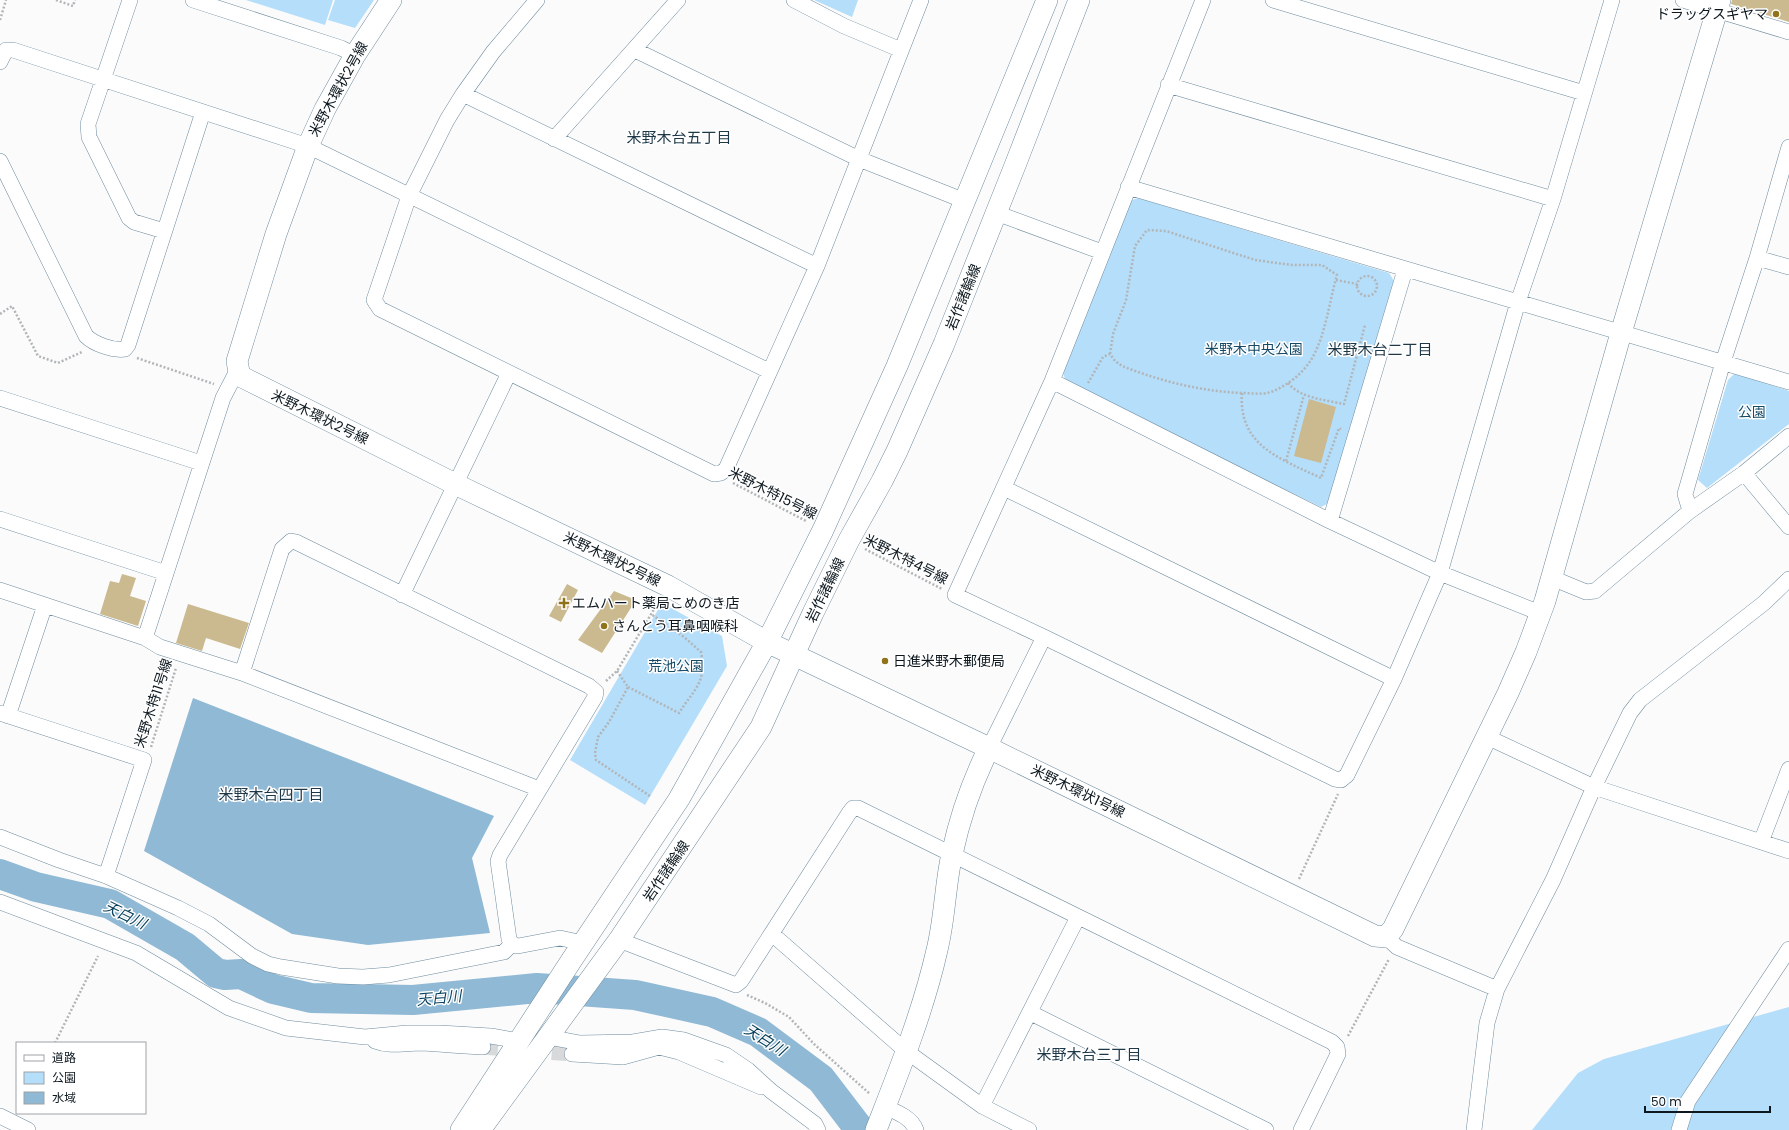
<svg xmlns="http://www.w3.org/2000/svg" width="1789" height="1130" font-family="Poppins,'Noto Sans JP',sans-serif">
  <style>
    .green { fill: #b4defa }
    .water { fill: #8fb9d5 }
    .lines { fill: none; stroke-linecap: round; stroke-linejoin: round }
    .river { stroke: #8fb9d5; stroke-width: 30 }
    .building { fill: #cbba8f }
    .street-tunnel { stroke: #d7d9da; stroke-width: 15; stroke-dasharray: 15 8; stroke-linecap: butt }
    .street-casing { stroke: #6f8c9f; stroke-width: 16 }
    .secondary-casing { stroke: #6f8c9f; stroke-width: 22 }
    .path { stroke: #b2b5b7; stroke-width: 2.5; stroke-dasharray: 2 2; stroke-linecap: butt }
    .street { stroke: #fff; stroke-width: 15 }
    .secondary { stroke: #fff; stroke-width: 21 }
    .poi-dot { fill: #907318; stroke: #fff; stroke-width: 1.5 }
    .labels { text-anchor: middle; stroke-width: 3; stroke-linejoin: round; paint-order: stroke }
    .poi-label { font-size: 14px; fill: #0c171e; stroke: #fff; text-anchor: start }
    .street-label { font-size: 14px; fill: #0c171e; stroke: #fff }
    .park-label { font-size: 14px; fill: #154a66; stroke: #fff }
    .neighbourhood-label { font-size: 15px; fill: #1e3848; stroke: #fff }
    .water-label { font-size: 15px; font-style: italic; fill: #0a425e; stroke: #fff }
  </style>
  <rect width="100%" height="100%" fill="#fbfbfb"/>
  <path class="green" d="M246 0H333L325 25Z
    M335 0H374L355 28 328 20Z
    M814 0H858L852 17Z
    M1138 198 1389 273 1394 281 1329 503 1321 507 1066 382 1063 373 1129 201Z
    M1735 373 1789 391V424L1707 488 1698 480 1728 380Z
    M662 603 722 636 727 666 645 805 570 760Z
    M1789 1007V1130H1532L1578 1073 1604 1059Z"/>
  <path class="water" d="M193 698 494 816 472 858 490 933 368 945 292 934 144 851Z"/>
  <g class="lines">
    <path class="river" d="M0 874 36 887 110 904 185 947 216 973 225 975 241 974 273 989 311 998 413 1000 537 988 635 995 712 1012 758 1032 821 1079 860 1130"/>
  </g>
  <path class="building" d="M1732 0H1789V22L1731 4Z
    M1309 399 1336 407 1321 463 1294 456Z
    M122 574 136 578 130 596 146 601 138 626 100 614 110 581 119 583Z
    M567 584 578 590 561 622 549 616Z
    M614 591 636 600 602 653 578 640Z
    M188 604 249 623 240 649 206 638 202 651 176 643Z"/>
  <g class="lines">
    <path class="street-tunnel" d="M483 1047 572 1054"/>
    <g class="street-casing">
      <path id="street" d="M130 0 88 124 89 137 129 218 134 222 164 231
        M193 0 341 48 355 55
        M537 0 493 52 463 94 447 120 409 196 374 300 380 309 714 474 721 473 726 469 817 266 921 0
        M794 0 844 26 901 50
        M1203 0 1052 381 955 595 1044 637 1335 779 1341 780 1347 775 1394 679 1440 573 1518 302 1553 199 1612 0
        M1273 0 1584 93
        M1683 0 1789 32
        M635 50 859 159 965 201
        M0 62 6 50H13L308 146 769 371
        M1168 85 1553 199
        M463 94 817 266
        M554 139 678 0
        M0 161 86 336C94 344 113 351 125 349L128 345 203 112
        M1128 187 1789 382
        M996 213 1102 252
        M1757 258 1789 267
        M1052 381 1330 521 1440 573 1540 613
        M0 398 201 463
        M1744 473 1789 527
        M1004 488 1394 679
        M1690 511 1685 494 1723 362 1757 258 1789 147
        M0 519 166 573
        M1330 521 1405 270
        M1552 578 1586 592 1595 591 1690 511 1744 473 1789 436
        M0 590 145 638 160 647 242 673 539 789
        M402 595 509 373
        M145 638 223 398 238 369
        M242 673 282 549 291 541 296 542 589 686 596 692 595 697 500 855 498 861 509 939 512 944
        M0 713 144 760 106 876
        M8 716 45 605
        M1487 737 1594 787 1789 851
        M989 748 1044 637
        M0 837 59 860 106 876 178 908 209 924 252 956 268 964 281 967 338 976 363 977 389 975 504 952 512 944 518 946 560 938 583 943
        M1761 842 1789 769
        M0 902 136 953 229 1008 286 1028 365 1037 407 1033H440L491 1036 519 1041
        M772 934 906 1051 982 1106 1029 1130
        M1386 937 1397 947 1497 989
        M619 940 736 985 741 981 849 813 853 808H858L1332 1042 1337 1047 1338 1054 1301 1130
        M1031 1013 1266 1130
        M548 1037 580 1043 633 1042 662 1037 684 1040 726 1055 748 1070 771 1091 815 1124 818 1130
        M375 1041C390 1047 404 1043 421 1043 441 1044 462 1046 483 1047
        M572 1054 623 1057 659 1047 679 1052 761 1087
        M982 1106 1078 917
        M885 1107C897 1112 912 1118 916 1130
        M0 1116 28 1130
        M1474 1130 1487 1023 1497 989 1553 880 1594 787 1630 713 1640 700 1764 603 1789 579
        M1679 1130 1688 1101 1789 949"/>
    </g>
    <g class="secondary-casing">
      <path id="secondary" d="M391 0 355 55 325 109 308 146 276 234 237 361 239 372 242 377 455 484 668 586 767 642 989 748 1375 936 1386 937 1393 929 1508 693 1526 652 1545 601 1621 333 1720 0
        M461 1130 571 961 679 799 767 642 823 530 897 366 1047 0
        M480 1130 619 940 761 727 813 613 849 540 882 481 897 451 944 344 1016 163 1079 0
        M876 1130C899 1071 923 1012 937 950 945 918 945 885 952 854 960 817 972 782 989 748"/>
    </g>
    <path class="path" d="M56 0 73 6 75 0
      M0 20 6 0
      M1357 286a10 10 0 1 1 20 0a10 10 0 1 1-20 0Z
      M1336 280 1357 284
      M0 314 12 306 38 356 58 363 82 352
      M137 358 214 384
      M1088 383 1103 357 1110 354 1115 361 1122 366C1160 381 1200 391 1241 393 1251 393 1261 395 1271 392 1287 386 1302 374 1311 360 1326 335 1329 302 1337 275L1322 265H1292L1255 260 1166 231 1147 230 1135 246 1126 300 1113 334 1110 354
      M1288 383C1300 398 1325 400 1344 404L1365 325
      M1242 393C1238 446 1281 459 1321 478L1339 428 1341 429
      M1286 461 1304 395
      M733 483 806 521
      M865 549 942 589
      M617 671 628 687 609 722 598 737 595 753 596 760 650 796
      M606 681 617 671 659 601
      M628 687 679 713C694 689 707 683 701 652L684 637 651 614
      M151 747 176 668
      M1299 879 1338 794
      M747 995 765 1003 789 1017 814 1044 870 1094
      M1348 1036 1389 959
      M55 1043 98 956"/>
    <use href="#street" class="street"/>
    <use href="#secondary" class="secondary"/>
  </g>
  <g class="poi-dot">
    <circle cx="1776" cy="14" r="4"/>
    <path d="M562 597h4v4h4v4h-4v4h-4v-4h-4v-4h4z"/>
    <circle cx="604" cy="626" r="4"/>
    <circle cx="885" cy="661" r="4"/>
  </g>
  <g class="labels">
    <g class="poi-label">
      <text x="1768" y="19" text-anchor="end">ドラッグスギヤマ</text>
      <text x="572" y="608">エムハート薬局こめのき店</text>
      <text x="612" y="631">さんとう耳鼻咽喉科</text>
      <text x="893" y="666">日進米野木郵便局</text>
    </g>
    <g class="street-label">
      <text transform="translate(338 89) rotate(-61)" y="5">米野木環状2号線</text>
      <text transform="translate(963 297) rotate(-68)" y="5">岩作諸輪線</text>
      <text transform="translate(320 417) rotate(26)" y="5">米野木環状2号線</text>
      <text transform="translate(773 493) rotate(27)" y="5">米野木特15号線</text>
      <text transform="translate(612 559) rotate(26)" y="5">米野木環状2号線</text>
      <text transform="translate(906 559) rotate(27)" y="5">米野木特4号線</text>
      <text transform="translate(825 590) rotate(-64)" y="5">岩作諸輪線</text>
      <text transform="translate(153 703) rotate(-72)" y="5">米野木特11号線</text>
      <text transform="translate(1078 791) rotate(26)" y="5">米野木環状1号線</text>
      <text transform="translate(666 871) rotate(-56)" y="5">岩作諸輪線</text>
    </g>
    <g class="park-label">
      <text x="1254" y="354">米野木中央公園</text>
      <text x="1752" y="417">公園</text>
      <text x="676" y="671">荒池公園</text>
    </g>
    <g class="neighbourhood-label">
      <text x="679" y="143">米野木台五丁目</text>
      <text x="1380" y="355">米野木台二丁目</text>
      <text x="271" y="800">米野木台四丁目</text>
      <text x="1089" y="1060">米野木台三丁目</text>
    </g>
    <g class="water-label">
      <text transform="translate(125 915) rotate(26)" y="5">天白川</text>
      <text transform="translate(439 998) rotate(-5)" y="5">天白川</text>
      <text transform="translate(765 1040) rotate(32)" y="5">天白川</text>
    </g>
  </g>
  <rect x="16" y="1042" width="130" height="72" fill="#ffffff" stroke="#9ea2a5"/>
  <rect x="24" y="1055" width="20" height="6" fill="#ffffff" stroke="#9ea2a5"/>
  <text x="52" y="1062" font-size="12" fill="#0c171e">道路</text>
  <rect x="24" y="1072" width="20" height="12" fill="#b4defa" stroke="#9ea2a5"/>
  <text x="52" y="1082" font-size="12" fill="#0c171e">公園</text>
  <rect x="24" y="1092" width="20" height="12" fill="#8fb9d5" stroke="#9ea2a5"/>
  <text x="52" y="1102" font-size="12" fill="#0c171e">水域</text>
  <path d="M1645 1106v6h125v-6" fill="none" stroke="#0c171e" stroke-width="2"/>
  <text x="1651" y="1106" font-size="12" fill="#0c171e" stroke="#ffffff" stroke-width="3" paint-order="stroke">50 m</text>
</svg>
